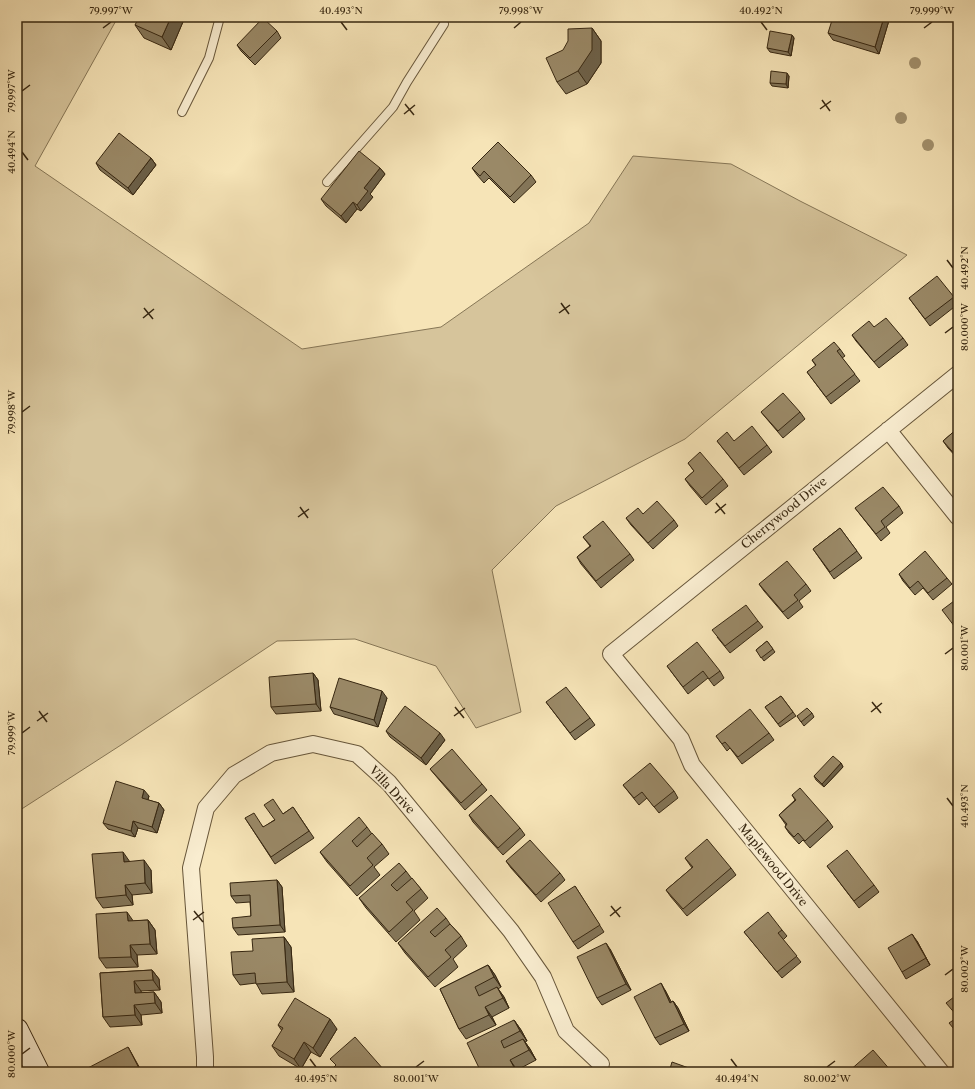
<svg xmlns="http://www.w3.org/2000/svg" width="975" height="1089" font-family="'Libre Caslon Text',serif">
  <style>
    .green { fill: #d6c49b; stroke: #867656 }
    .lines { fill: none; stroke-linecap: round; stroke-linejoin: round }
    .lane-casing { stroke: #67563a; stroke-width: 10 }
    .street-casing { stroke: #67563a; stroke-width: 18 }
    .secondary-casing { stroke: #372711; stroke-width: 24 }
    .lane { stroke: #f9edd0; stroke-width: 8 }
    .street { stroke: #f9edd0; stroke-width: 16 }
    .secondary { stroke: #f9edd0; stroke-width: 22 }
    .tree { fill: #a3926f }
    .wall { fill: #847659; stroke: #372711 }
    .shaded-wall { fill: #6c6048; stroke: #372711 }
    .building { fill: #9a8967; stroke: #372711 }
    .ticks { fill: none; stroke: #372711; stroke-width: 1.5 }
    .labels { text-anchor: middle; stroke-width: 3.5; stroke-linejoin: round; paint-order: stroke }
    .street-label { font-size: 12px; fill: #372711; stroke: #f9edd0 }
    .neatline { fill: none; stroke: #372711; stroke-width: 1.5 }
    .ticks-label { font-size: 10px; text-anchor: middle; fill: #372711 }
  </style>
  <rect width="100%" height="100%" fill="#f6e4b7"/>
  <filter id="stains"><feTurbulence type="fractalNoise" baseFrequency=".005" numOctaves="4"/><feColorMatrix values="0 0 0 0 .2 0 0 0 0 .09 0 0 0 0 .02 0 0 0 .5 -.17"/></filter>
  <radialGradient id="worn" r=".72"><stop offset=".6" stop-color="#630" stop-opacity="0"/><stop offset="1" stop-color="#630" stop-opacity=".3"/></radialGradient>
  <path class="green" d="M17 17H118L35 166 302 349 441 327 589 223 633 156 731 164 800 201 907 255 685 439 556 506 492 570 521 712 476 728 436 666 355 639 277 641 121 745 17 812Z"/>
  <g class="lines">
    <g class="lane-casing">
      <path id="lane" d="M182 112 209 58 220 17
        M327 182 393 107 407 82 444 24"/>
    </g>
    <g class="street-casing">
      <path id="street" d="M888 430 958 517
        M205 1072V1057L191 868 206 808 234 775 271 753 313 744 357 754 389 783 511 931 543 977 566 1031 601 1064
        M941 1072 692 765 681 739 611 654 958 374"/>
    </g>
    <g class="secondary-casing">
      <path id="secondary" d="M17 1030 38 1072"/>
    </g>
    <use href="#lane" class="lane"/>
    <use href="#street" class="street"/>
    <use href="#secondary" class="secondary"/>
  </g>
  <g class="tree">
    <circle cx="915" cy="63" r="6"/>
    <circle cx="901" cy="118" r="6"/>
    <circle cx="928" cy="145" r="6"/>
  </g>
  <path class="wall" d="M185 17 171 50 144 38 135 25Z
    M736 17H756L755 20Z
    M890 17 879 54 833 40 828 33Z
    M592 28 601 41V63L587 84 566 94 557 82Z
    M277 31 281 38 255 65 241 51 237 45Z
    M792 35 794 38 791 56 770 52 767 48Z
    M789 76 788 88 772 86 770 83Z
    M151 158 156 165 133 195 100 170 96 163Z
    M380 168 385 174 370 194 373 197 361 211 357 209 346 223 326 206 321 199Z
    M472 168 531 175 536 182 514 203 489 178 484 183 477 175Z
    M954 297 958 304 930 326 909 298Z
    M874 327 903 338 908 345 879 368 856 341 852 335Z
    M840 349 845 356 842 358 860 381 831 404 807 372 816 366 812 360Z
    M761 412H800L805 419 783 438 766 418Z
    M958 428V459L948 448 943 441Z
    M717 441H734L767 445 772 452 744 475Z
    M688 463 723 479 728 486 706 505 690 486 685 479 694 471Z
    M899 506 903 513 886 527 890 533 881 541 855 508Z
    M643 514 674 520 678 526 653 549 631 525 626 518Z
    M840 528 862 558 834 579 813 549Z
    M583 537 630 554 634 560 601 588 581 564 577 557 590 546Z
    M899 574 947 578 952 584 933 600 923 588 915 595 903 581Z
    M759 584H806L811 591 799 601 803 607 788 619 764 591Z
    M758 621 763 627 730 653 717 637Z
    M767 641 775 652 764 661 756 650Z
    M667 666 720 671 724 678 714 686 708 678 688 694Z
    M313 673 318 680 321 711 276 714 271 707Z
    M781 696 796 716 780 727 765 707Z
    M387 698 378 727 334 714 330 707Z
    M546 702 590 718 595 725 575 740Z
    M812 713 814 717 804 726 797 716Z
    M386 731 445 740 426 765 390 737Z
    M769 733 774 740 742 764 730 748 727 751 716 736Z
    M841 763 843 767 824 787 816 780 814 776Z
    M430 769 482 784 487 790 465 810 435 775Z
    M623 785 674 791 678 798 659 813 647 798 639 805Z
    M792 795 828 820 833 827 810 848 803 840 799 844 789 833 785 827 786 825 779 815 795 800Z
    M149 796 148 800 159 803 164 810 157 833 138 828 135 837 108 829 103 823Z
    M293 807 314 838 275 864 245 818 264 827Z
    M469 815 520 828 525 835 503 855 473 822Z
    M367 827 372 834 382 844 389 854 374 867 380 875 357 896 327 862 320 852Z
    M685 858 731 868 736 875 687 916 671 897 666 890 692 868Z
    M506 861 560 873 565 880 541 902 511 868Z
    M827 866 874 885 879 892 859 908Z
    M151 870 152 893 132 895 133 905 103 908 96 898Z
    M406 871 412 879 421 889 428 898 414 911 420 920 396 942 366 908 359 898Z
    M277 880 282 887 285 932 238 935 233 928 251 916 250 902 236 903 231 896Z
    M575 886 604 932 578 949 573 942Z
    M446 918 450 924 461 936 467 946 453 959 458 967 435 987 405 953 398 943Z
    M148 920 155 930 157 954 137 955 138 967 106 968 99 958 134 921Z
    M782 930 787 936 783 940 801 962 782 978 749 938 744 932Z
    M284 937 291 947 294 992 262 994 256 983 240 985 233 975 253 951Z
    M917 941 930 965 906 979 902 972Z
    M610 949 631 990 602 1005 597 998Z
    M488 965 495 975 501 987 498 989 504 997 509 1008 492 1017 496 1025 466 1039 459 1029 440 989Z
    M152 970 159 979 160 990 141 991V993L154 992 161 1002 162 1013 141 1015 142 1025 110 1027 103 1017 100 973Z
    M665 990 671 1002 673 1001 678 1008 689 1031 660 1045 655 1038Z
    M514 1020 521 1030 527 1041 525 1042 530 1049 536 1060 517 1070 518 1072H481Z
    M278 1025 337 1029 320 1057 311 1052 301 1069 279 1056 272 1046 282 1031Z"/>
  <path class="shaded-wall" d="M171 17H185L171 50 162 37Z
    M884 17H890L879 54 875 47Z
    M592 28 601 41V63L587 84 578 71Z
    M792 35 794 38 791 56 788 52Z
    M787 73 789 76 788 88 786 84Z
    M151 158 156 165 133 195 128 188Z
    M380 168 385 174 370 194 373 197 361 211 357 205 364 188Z
    M353 202 357 209 346 223 341 216Z
    M313 673 318 680 321 711 316 704Z
    M382 691 387 698 378 727 374 720Z
    M440 733 445 740 426 765 421 758Z
    M841 763 843 767 824 787 822 784Z
    M144 790 149 796 146 805 142 798Z
    M159 803 164 810 157 833 152 827Z
    M133 821 138 828 135 837 131 831Z
    M123 852 130 862H124Z
    M144 860 151 870 152 893 145 883Z
    M277 880 282 887 285 932 280 925Z
    M125 885 132 895 133 905 126 895Z
    M127 912 134 922 128 921Z
    M148 920 155 930 157 954 150 944Z
    M912 934 917 941 930 965 926 958Z
    M284 937 291 947 294 992 287 982Z
    M606 943 610 949 631 990 626 984Z
    M130 945 137 955 138 967 131 957Z
    M488 965 495 975 501 987 494 977Z
    M152 970 159 979 160 990 153 980Z
    M134 981 141 991 142 1003 135 993Z
    M661 983 665 990 675 1009 670 1003Z
    M497 987 504 997 509 1008 503 998Z
    M154 992 161 1002 162 1013 155 1003Z
    M673 1001 678 1008 689 1031 684 1024Z
    M134 1005 141 1015 142 1025 135 1015Z
    M485 1007 492 1017 496 1025 489 1015Z
    M330 1019 337 1029 320 1057 313 1048Z
    M514 1020 521 1030 527 1041 520 1031Z
    M523 1039 530 1049 536 1060 529 1050Z
    M304 1042 311 1052 301 1069 294 1059Z
    M128 1047 132 1054 142 1072H141Z
    M510 1060 517 1070 518 1072H517L515 1069Z"/>
  <path class="building" d="M139 17H171L162 37 135 25Z
    M833 17H884L875 47 828 33Z
    M263 18 277 31 250 58 237 45Z
    M592 28V50L578 71 557 82 546 58 563 50 568 41V29Z
    M770 31 792 35 788 52 767 48Z
    M771 71 787 73 786 84 770 83Z
    M119 133 151 158 128 188 96 163Z
    M498 142 531 175 510 197 484 171 480 176 472 168Z
    M359 151 380 168 364 188 368 191 357 205 353 202 341 216 321 199Z
    M937 276 954 297 925 319 909 298Z
    M886 318 903 338 874 362 852 335 869 321 874 327Z
    M834 342 840 349 837 351 855 374 826 397 807 372 816 365 812 360Z
    M783 393 800 412 778 431 761 412Z
    M752 426 767 445 739 468 717 441 727 432 734 441Z
    M958 428V458L943 441Z
    M700 452 723 479 702 498 685 479 694 471 688 463Z
    M883 487 899 506 881 521 885 527 876 534 855 508Z
    M657 501 674 520 648 543 626 518 638 508 643 514Z
    M603 521 630 554 596 581 577 557 591 546 583 537Z
    M840 528 857 551 830 572 813 549Z
    M925 551 947 578 928 593 918 581 910 588 899 574Z
    M787 561 806 584 794 595 798 600 783 612 759 584Z
    M958 598V631L942 610Z
    M746 605 758 621 725 646 712 630Z
    M767 641 773 649 761 658 756 650Z
    M697 642 720 671 709 679 703 671 683 687 667 666Z
    M313 673 316 704 271 707 269 677Z
    M339 678 382 691 374 720 330 707Z
    M566 687 590 718 570 733 546 702Z
    M781 696 793 712 778 724 765 707Z
    M405 706 440 733 421 758 386 731Z
    M807 708 812 713 801 722 797 716Z
    M750 709 769 733 738 757 725 742 722 744 716 736Z
    M452 749 482 784 461 803 430 769Z
    M833 756 841 763 822 784 814 776Z
    M650 763 674 791 654 807 642 792 634 798 623 785Z
    M116 781 144 790 142 798 159 803 152 827 133 821 131 831 103 823Z
    M800 788 828 820 805 841 798 833 794 837 785 827 787 824 779 815 796 800 792 795Z
    M491 795 520 828 498 848 469 815Z
    M273 799 283 814 293 807 309 831 271 857 245 818 254 813 263 827 275 820 264 805Z
    M359 817 367 827 352 841 357 847 372 833 382 844 367 858 373 865 350 886 320 852Z
    M707 839 731 868 683 909 666 890 693 867 685 858Z
    M530 840 560 873 536 895 506 861Z
    M847 850 874 885 854 901 827 866Z
    M123 852 124 862 144 860 145 883 125 885 126 895 96 898 92 854Z
    M399 863 406 871 391 885 397 891 412 878 421 889 406 902 413 910 389 932 359 898Z
    M277 880 280 925 233 928 232 918 251 916 250 895 231 896 230 883Z
    M575 886 600 925 573 942 548 903Z
    M437 908 446 918 430 932 435 937 450 924 461 936 445 950 451 957 428 977 398 943Z
    M127 912 128 921 148 920 150 944 130 945 131 957 99 958 96 914Z
    M768 912 782 930 778 933 797 956 777 972 744 932Z
    M912 934 926 958 902 972 888 948Z
    M284 937 287 982 256 984 255 973 233 975 231 952 253 951 252 939Z
    M606 943 626 984 597 998 577 957Z
    M488 965 494 977 475 987 479 996 497 987 503 998 485 1007 489 1015 459 1029 440 989Z
    M152 970 153 980 134 981 135 993 154 992 155 1003 134 1005 135 1015 103 1017 100 973Z
    M661 983 670 1003 673 1001 684 1024 655 1038 634 997Z
    M958 994V1034L949 1023 958 1017 946 1003Z
    M295 998 330 1019 313 1048 304 1042 294 1059 272 1046 283 1028 278 1025Z
    M514 1020 520 1031 501 1041 504 1048 523 1039 529 1050 510 1060 515 1069 510 1072H481L467 1043Z
    M355 1037 384 1070 382 1072H329L336 1065 330 1059Z
    M128 1047 141 1072H88L86 1069Z
    M873 1050 892 1072H848Z
    M672 1062 700 1072H669Z"/>
  <path class="ticks" d="M341 22 347 30M761 22 767 30M103 28 111 22M514 28 521 22M924 28 932 22M22 91 30 85M822 100 830 111M405 104 414 115M820 109 831 101M404 114 415 105M22 152 28 160M947 260 953 268M561 303 569 314M144 308 153 319M559 313 570 305M143 318 154 309M945 333 953 327M22 412 30 406M716 503 725 514M300 507 308 518M715 513 726 504M298 517 309 509M945 654 953 648M872 702 881 713M455 707 464 718M39 711 47 722M871 712 882 703M454 716 465 708M37 721 48 713M22 733 30 727M947 798 953 806M611 906 620 917M194 911 203 922M610 916 621 907M193 920 204 912M945 975 953 969M22 1054 30 1048M310 1059 316 1067M731 1059 737 1067M416 1067 424 1061M827 1067 835 1061"/>
  <g class="labels">
    <g class="street-label">
      <text transform="translate(784 513) rotate(-39)" y="4">Cherrywood Drive</text>
      <text transform="translate(392 790) rotate(47)" y="4">Villa Drive</text>
      <text transform="translate(773 865) rotate(51)" y="4">Maplewood Drive</text>
    </g>
  </g>
  <rect width="975" height="1089" fill="none" stroke="#f6e4b7" stroke-width="44"/>
  <rect x="22" y="22" width="931" height="1045" class="neatline"/>
  <g class="ticks-label">
    <text x="111" y="14">79.997°W</text>
    <text x="341" y="14">40.493°N</text>
    <text x="521" y="14">79.998°W</text>
    <text x="761" y="14">40.492°N</text>
    <text x="932" y="14">79.999°W</text>
    <text transform="translate(11 91) rotate(-90)" y="4">79.997°W</text>
    <text transform="translate(11 152) rotate(-90)" y="4">40.494°N</text>
    <text transform="translate(964 268) rotate(-90)" y="4">40.492°N</text>
    <text transform="translate(964 327) rotate(-90)" y="4">80.000°W</text>
    <text transform="translate(11 412) rotate(-90)" y="4">79.998°W</text>
    <text transform="translate(964 648) rotate(-90)" y="4">80.001°W</text>
    <text transform="translate(11 733) rotate(-90)" y="4">79.999°W</text>
    <text transform="translate(964 806) rotate(-90)" y="4">40.493°N</text>
    <text transform="translate(964 969) rotate(-90)" y="4">80.002°W</text>
    <text transform="translate(11 1054) rotate(-90)" y="4">80.000°W</text>
    <text x="316" y="1082">40.495°N</text>
    <text x="416" y="1082">80.001°W</text>
    <text x="737" y="1082">40.494°N</text>
    <text x="827" y="1082">80.002°W</text>
  </g>
  <rect width="100%" height="100%" filter="url(#stains)"/>
  <rect width="100%" height="100%" fill="url(#worn)"/>
</svg>
